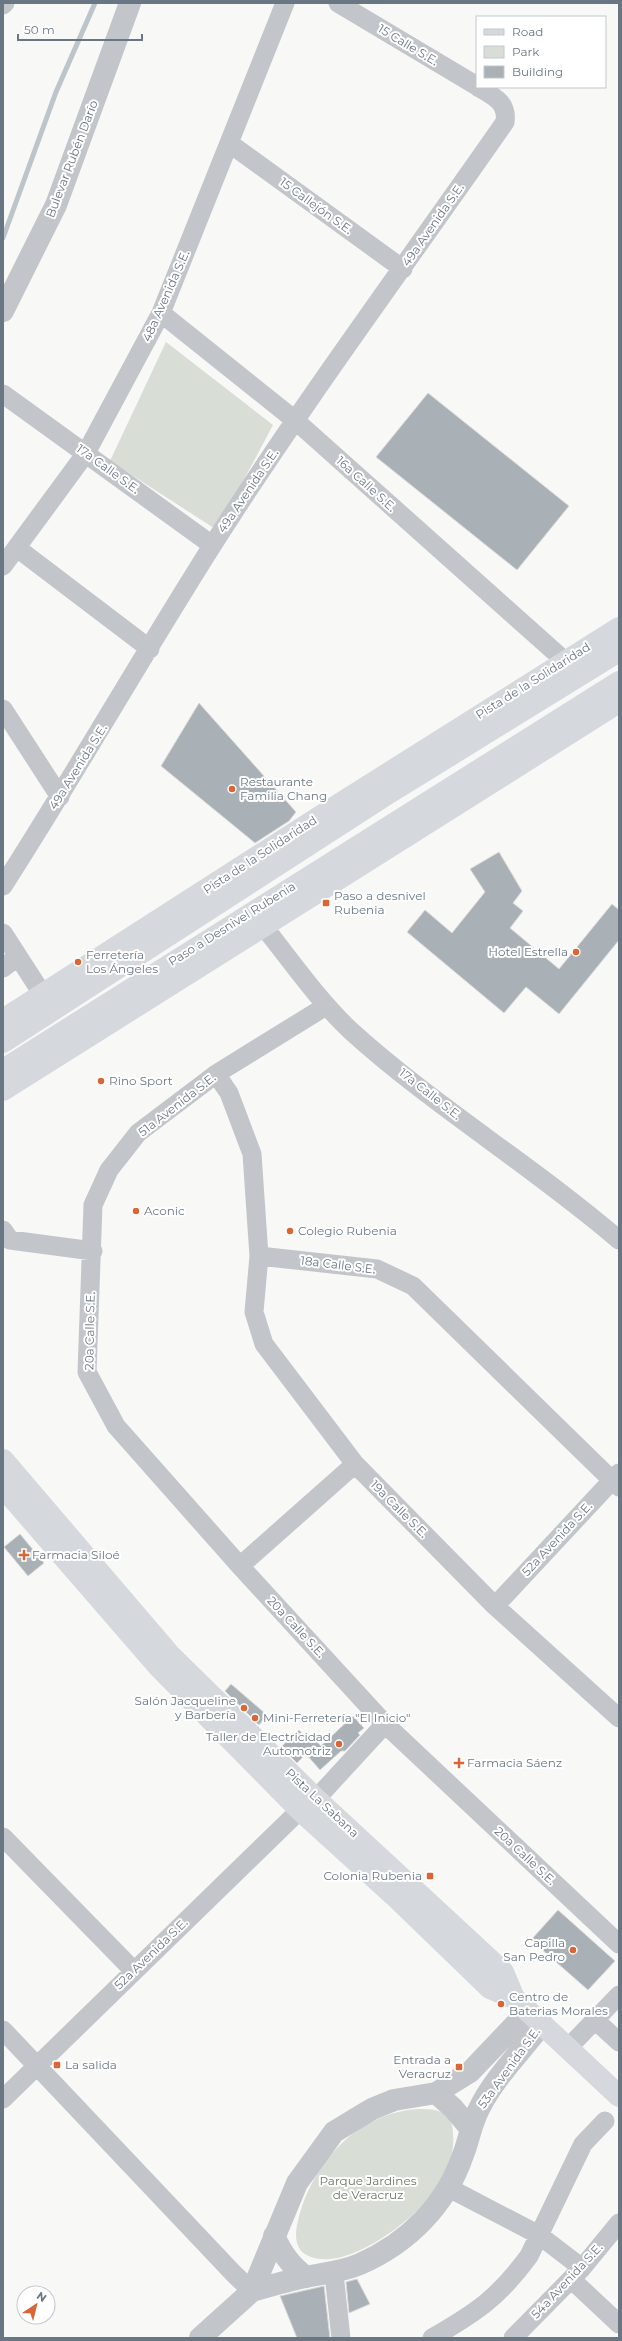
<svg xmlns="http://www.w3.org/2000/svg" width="622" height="2341" font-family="Montserrat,sans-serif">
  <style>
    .green { fill: #d8ddd5 }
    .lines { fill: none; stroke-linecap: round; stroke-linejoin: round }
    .stream { stroke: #bcc5ca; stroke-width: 5 }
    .building { fill: #a9b0b6; stroke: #dadad8 }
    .minor { stroke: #c2c5c9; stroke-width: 19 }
    .tertiary { stroke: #c2c5c9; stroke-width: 22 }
    .primary { stroke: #d5d9dd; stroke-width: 22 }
    .poi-dot { fill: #da6535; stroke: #fff; stroke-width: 1.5 }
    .labels { text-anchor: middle; stroke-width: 4; stroke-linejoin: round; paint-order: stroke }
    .street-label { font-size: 12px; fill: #697785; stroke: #fff }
    .poi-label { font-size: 12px; fill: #697785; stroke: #fff; text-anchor: start }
    .park-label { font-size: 12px; fill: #667864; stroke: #fff }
  </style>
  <rect width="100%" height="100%" fill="#f8f8f6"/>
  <path class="green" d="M166 342 273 425 217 530 110 461Z
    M408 2110C418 2109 431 2108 441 2112 450 2115 453 2125 453 2134 455 2155 446 2173 435 2190 415 2220 341 2277 305 2254 294 2247 295 2232 298 2221 311 2167 351 2119 408 2110Z"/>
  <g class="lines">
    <path class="stream" d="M3 238 56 92 95 3"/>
  </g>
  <path class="building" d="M428 393 569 506 517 570 376 457Z
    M199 703 296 812 289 821 255 843 161 766Z
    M499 852 522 891 513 903 523 911 510 928 559 969 612 904 619 910V940L559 1014 526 987 504 1013 407 932 425 910 452 933 485 892 470 869Z
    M20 1534 44 1563 28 1576 4 1547Z
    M231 1684 267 1715 259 1725 225 1691Z
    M353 1716 364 1728 358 1733 360 1735 345 1751H341L320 1770 306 1754 297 1763 281 1747 299 1730 308 1740 311 1736 321 1746Z
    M558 1910 615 1961 588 1990 531 1940Z
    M357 2279 370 2304 349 2313 346 2282Z
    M324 2286 330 2338H297L280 2296Z"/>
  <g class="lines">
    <path class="minor" d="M338 3 477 86
      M3 5 5 3
      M229 143 403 269
      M161 313 296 421 565 661
      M3 394 212 545
      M17 548 150 649
      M3 566 86 453 161 313 285 3
      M3 709 60 797
      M3 886C75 774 141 658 212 546 304 401 407 263 505 122 508 102 493 96 478 87
      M264 927C292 962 318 1000 351 1031 435 1107 533 1166 619 1240
      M3 933 43 995
      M3 968 18 956
      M326 1006 216 1074 138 1133 109 1170 93 1205 87 1372 116 1426 240 1566 385 1724 619 1944
      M216 1074 229 1093 252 1154 259 1256 254 1312 264 1344 355 1464 495 1606 619 1718
      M3 1230 10 1240 93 1251
      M259 1256 377 1269 413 1286 619 1487
      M240 1566 355 1464
      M495 1606 619 1473
      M316 1799 385 1724
      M3 1837 134 1971
      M595 2020 619 2042
      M3 2030 235 2275 252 2291
      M568 2048 619 1995
      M3 2099 300 1810
      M449 2188 539 2235 582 2268
      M334 2274 341 2338
      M571 2279 619 2324
      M432 2338C477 2312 498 2298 529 2256L583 2144 605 2121
      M513 2338 582 2268 619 2223"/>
    <path class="tertiary" d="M3 311 56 205 130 3
      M436 2093 453 2108 470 2128
      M274 2236C282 2253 290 2265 306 2277
      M252 2291C269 2286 287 2281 305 2277 324 2273 342 2272 360 2264 408 2243 446 2205 463 2155 469 2140 471 2124 479 2109 494 2078 521 2052 542 2024
      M200 2338 252 2291 297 2183 334 2132 372 2109 394 2100 436 2093 470 2072 528 2011"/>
    <path class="primary" d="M3 1020 335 807 619 628
      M3 1042 387 794 619 651
      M3 1070 619 682
      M3 1090 619 702
      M3 1460 169 1654 316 1799 503 1972 514 1998
      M3 1487 159 1667 300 1810 398 1899 490 1988 514 1998 619 2096"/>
  </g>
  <g class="poi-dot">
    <circle cx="232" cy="789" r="4"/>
    <rect x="322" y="899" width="8" height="8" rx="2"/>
    <circle cx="576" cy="952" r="4"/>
    <circle cx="78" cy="962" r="4"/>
    <circle cx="101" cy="1081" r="4"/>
    <circle cx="136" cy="1211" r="4"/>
    <circle cx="290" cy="1231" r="4"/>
    <path d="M22 1549h4v4h4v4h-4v4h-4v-4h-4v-4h4z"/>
    <circle cx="244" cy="1708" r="4"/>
    <circle cx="255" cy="1718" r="4"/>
    <circle cx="339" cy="1744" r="4"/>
    <path d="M457 1757h4v4h4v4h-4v4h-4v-4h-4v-4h4z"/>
    <rect x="426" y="1872" width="8" height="8" rx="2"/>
    <circle cx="573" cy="1950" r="4"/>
    <circle cx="501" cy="2004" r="4"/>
    <rect x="53" y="2061" width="8" height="8" rx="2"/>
    <rect x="455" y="2063" width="8" height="8" rx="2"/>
  </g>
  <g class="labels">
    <g class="street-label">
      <text transform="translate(408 45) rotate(31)" y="4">15 Calle S.E.</text>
      <text transform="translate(72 159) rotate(-69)" y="4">Bulevar Rubén Darío</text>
      <text transform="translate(316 206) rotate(36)" y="4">15 Callejón S.E.</text>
      <text transform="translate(433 225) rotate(-55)" y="4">49a Avenida S.E.</text>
      <text transform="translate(166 296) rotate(-66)" y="4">48a Avenida S.E.</text>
      <text transform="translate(108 469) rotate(36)" y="4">17a Calle S.E.</text>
      <text transform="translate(366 484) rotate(42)" y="4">16a Calle S.E.</text>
      <text transform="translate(248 491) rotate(-56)" y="4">49a Avenida S.E.</text>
      <text transform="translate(533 681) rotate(-32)" y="4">Pista de la Solidaridad</text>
      <text transform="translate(78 767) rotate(-58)" y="4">49a Avenida S.E.</text>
      <text transform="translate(260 855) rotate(-33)" y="4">Pista de la Solidaridad</text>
      <text transform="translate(232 924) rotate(-32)" y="4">Paso a Desnivel Rubenia</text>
      <text transform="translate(430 1094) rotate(38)" y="4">17a Calle S.E.</text>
      <text transform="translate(177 1105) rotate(-38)" y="4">51a Avenida S.E.</text>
      <text transform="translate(338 1265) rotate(7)" y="4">18a Calle S.E.</text>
      <text transform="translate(90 1331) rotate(-89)" y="4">20a Calle S.E.</text>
      <text transform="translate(399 1509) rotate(45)" y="4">19a Calle S.E.</text>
      <text transform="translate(557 1539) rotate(-47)" y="4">52a Avenida S.E.</text>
      <text transform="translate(296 1627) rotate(47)" y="4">20a Calle S.E.</text>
      <text transform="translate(322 1803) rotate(43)" y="4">Pista La Sabana</text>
      <text transform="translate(525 1856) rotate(43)" y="4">20a Calle S.E.</text>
      <text transform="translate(151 1954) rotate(-44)" y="4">52a Avenida S.E.</text>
      <text transform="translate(509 2068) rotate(-54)" y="4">53a Avenida S.E.</text>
      <text transform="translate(567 2281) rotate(-47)" y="4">54a Avenida S.E.</text>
    </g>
    <g class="poi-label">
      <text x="240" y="786">Restaurante<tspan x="240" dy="14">Familia Chang</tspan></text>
      <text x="334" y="900">Paso a desnivel<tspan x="334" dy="14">Rubenia</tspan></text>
      <text x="568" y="956" text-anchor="end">Hotel Estrella</text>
      <text x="86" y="959">Ferretería<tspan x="86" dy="14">Los Ángeles</tspan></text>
      <text x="109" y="1085">Rino Sport</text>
      <text x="144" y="1215">Aconic</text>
      <text x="298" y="1235">Colegio Rubenia</text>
      <text x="32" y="1559">Farmacia Siloé</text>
      <text x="236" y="1705" text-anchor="end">Salón Jacqueline<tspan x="236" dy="14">y Barbería</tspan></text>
      <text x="263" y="1722">Mini-Ferretería "El Inicio"</text>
      <text x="331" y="1741" text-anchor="end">Taller de Electricidad<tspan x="331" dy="14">Automotriz</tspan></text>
      <text x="467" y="1767">Farmacia Sáenz</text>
      <text x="422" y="1880" text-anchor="end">Colonia Rubenia</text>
      <text x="565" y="1947" text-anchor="end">Capilla<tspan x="565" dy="14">San Pedro</tspan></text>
      <text x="509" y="2001">Centro de<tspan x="509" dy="14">Baterias Morales</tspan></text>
      <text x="451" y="2064" text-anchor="end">Entrada a<tspan x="451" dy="14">Veracruz</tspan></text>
      <text x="65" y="2069">La salida</text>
    </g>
    <g class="park-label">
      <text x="368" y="2185">Parque Jardines<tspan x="368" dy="14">de Veracruz</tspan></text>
    </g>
  </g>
  <rect width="622" height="2341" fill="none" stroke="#697785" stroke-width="8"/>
  <rect x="476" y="16" width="130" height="72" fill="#ffffff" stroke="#c3c9ce"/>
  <rect x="484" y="29" width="20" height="6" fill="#d5d9dd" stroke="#c3c9ce"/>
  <text x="512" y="36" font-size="12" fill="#697785">Road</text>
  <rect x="484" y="46" width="20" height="12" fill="#d8ddd5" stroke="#c3c9ce"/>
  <text x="512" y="56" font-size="12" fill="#697785">Park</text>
  <rect x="484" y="66" width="20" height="12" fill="#a9b0b6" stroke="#c3c9ce"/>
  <text x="512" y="76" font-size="12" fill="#697785">Building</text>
  <g transform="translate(36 2305) rotate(35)"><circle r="19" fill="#ffffff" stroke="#c3c9ce"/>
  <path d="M0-3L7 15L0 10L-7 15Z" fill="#da6535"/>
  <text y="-6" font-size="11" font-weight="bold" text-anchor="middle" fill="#697785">N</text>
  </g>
  <path d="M18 34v6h124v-6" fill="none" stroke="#697785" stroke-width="2"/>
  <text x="24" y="34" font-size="12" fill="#697785" stroke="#ffffff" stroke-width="3" paint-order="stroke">50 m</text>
</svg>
